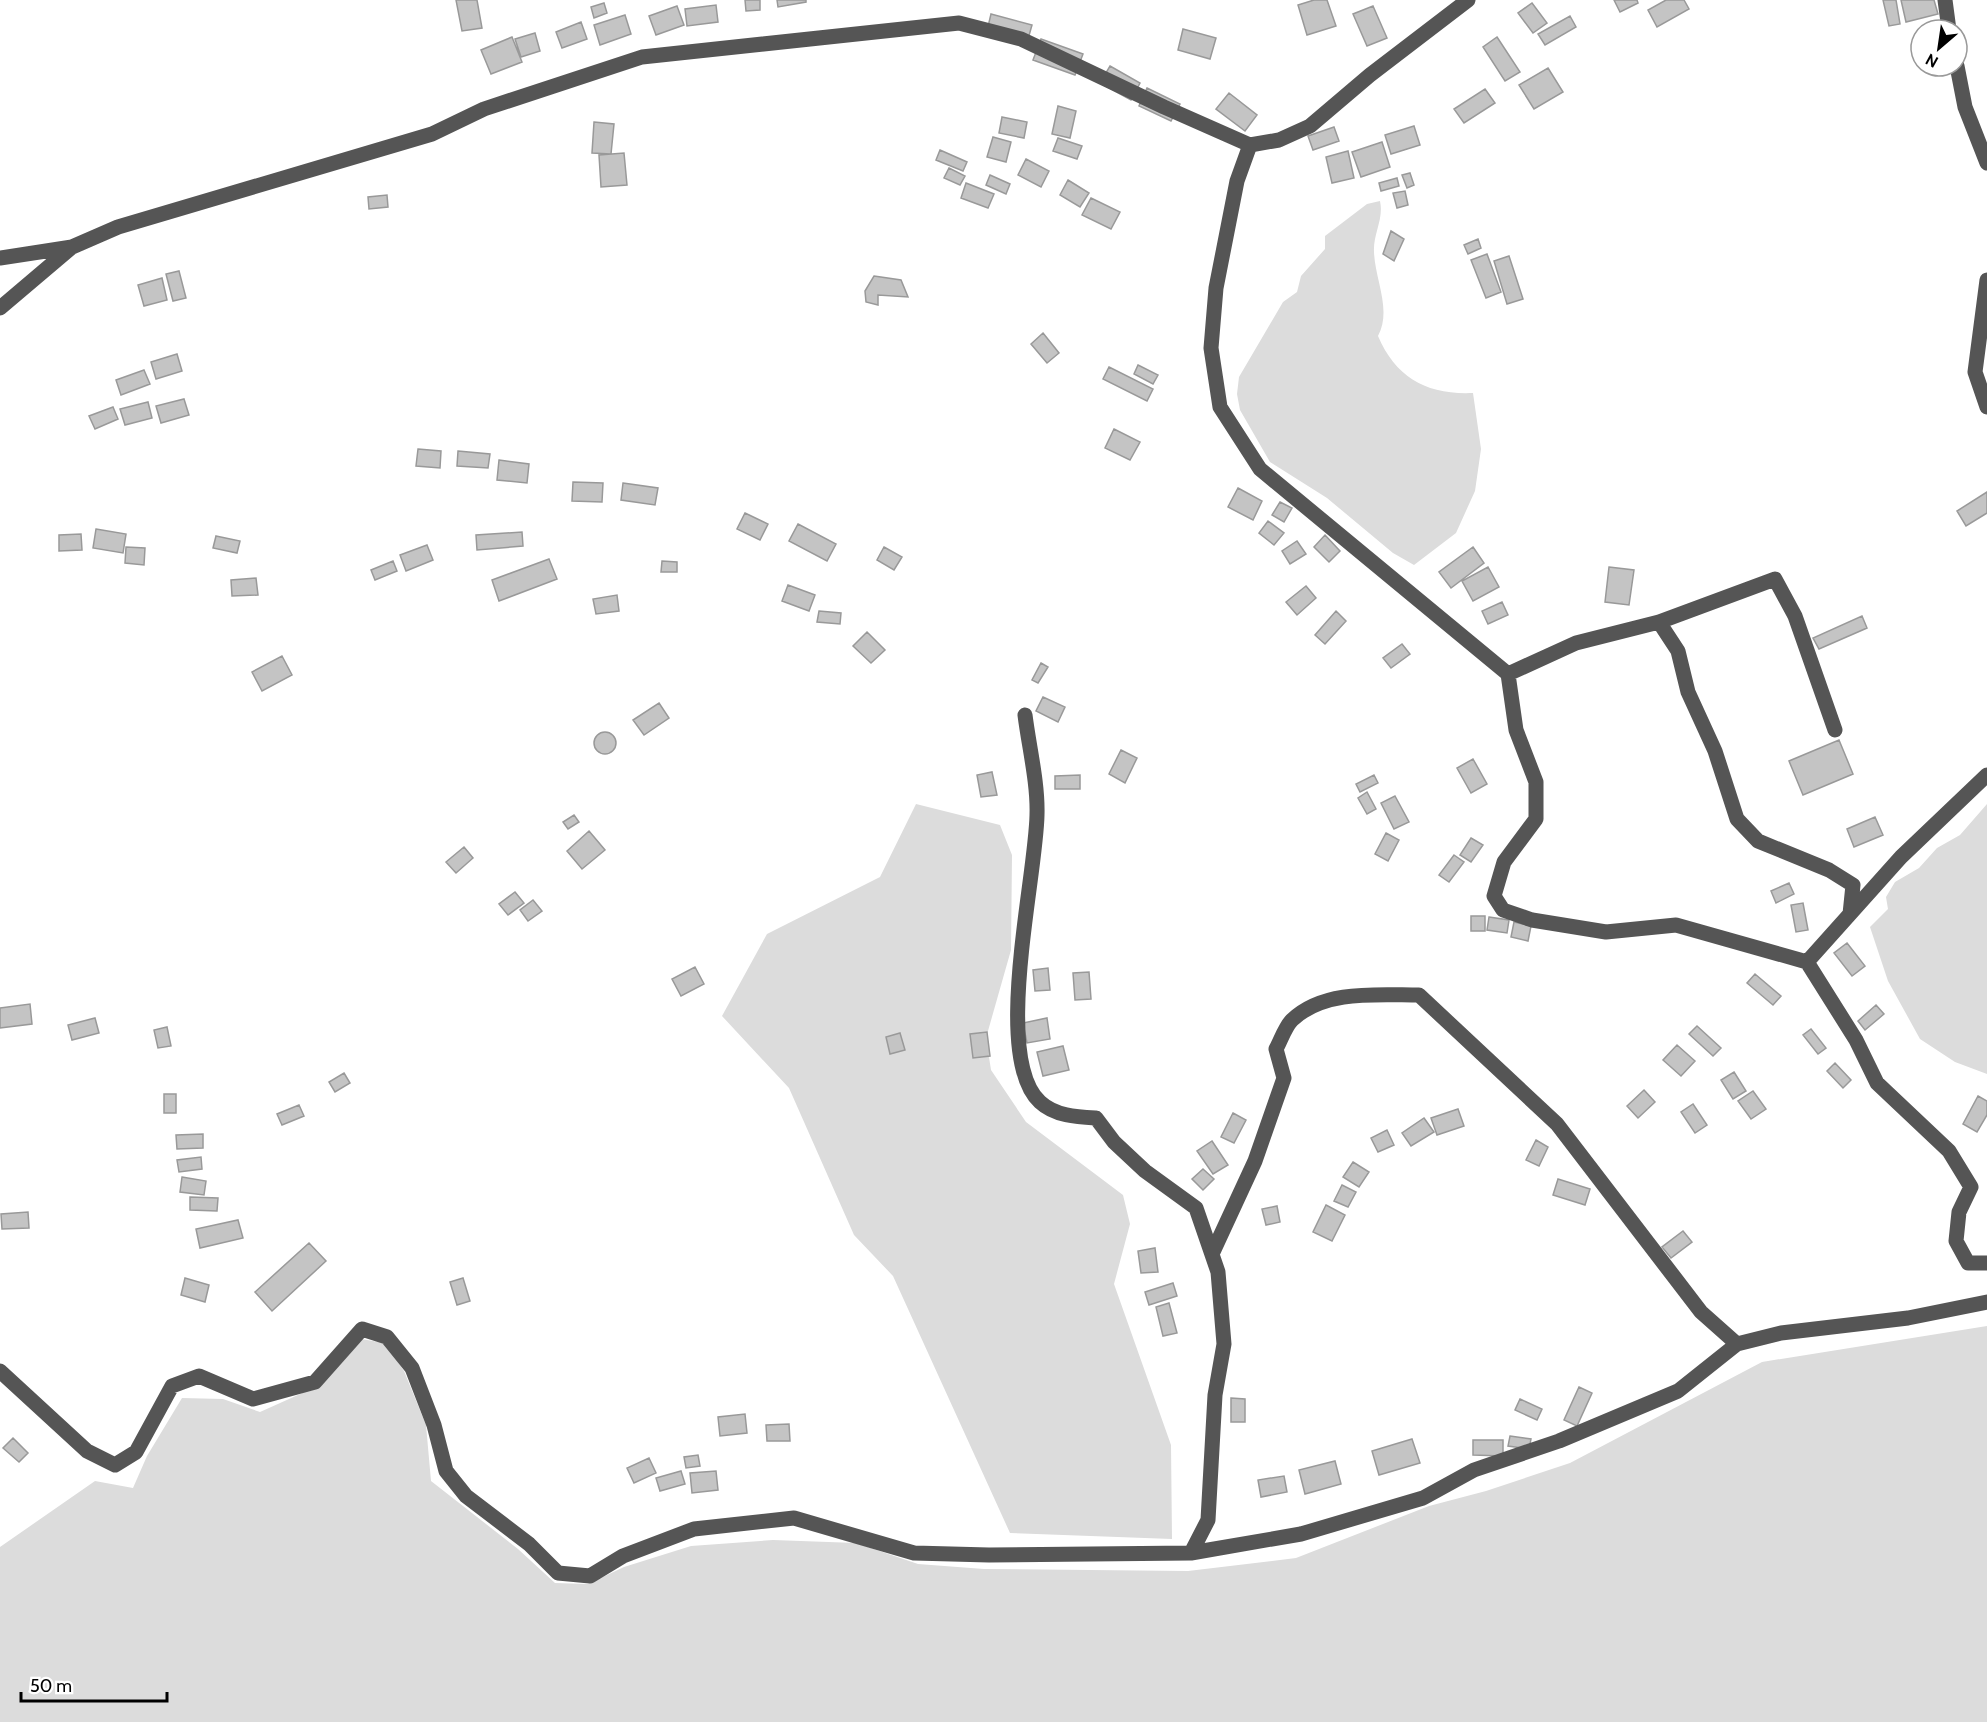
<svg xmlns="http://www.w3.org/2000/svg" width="1987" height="1722" font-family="Cabin,sans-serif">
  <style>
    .green { fill: #dcdcdc }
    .building { fill: #c4c4c4; stroke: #999; stroke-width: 1.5 }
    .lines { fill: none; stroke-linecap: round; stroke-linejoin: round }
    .minor { stroke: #555; stroke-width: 15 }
  </style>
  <rect width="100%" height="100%" fill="#fff"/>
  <path class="green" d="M1380 201C1384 219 1373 234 1374 252 1375 280 1392 310 1378 336 1396 378 1427 395 1473 393L1481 449 1475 491 1456 533 1414 565 1393 553 1327 498 1270 462 1240 410 1237 394 1239 377 1283 302 1297 292 1301 276 1325 249V236L1367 204Z
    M916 804 1000 825 1012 855 1011 950 986 1038 991 1070 1026 1122 1123 1195 1130 1224 1114 1284 1171 1445 1172 1539 1010 1533 893 1276 854 1235 789 1088 722 1016 767 934 880 877Z
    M1987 804V1074L1955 1062 1920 1039 1888 981 1870 927 1888 909 1886 897 1895 882 1919 868 1937 848 1960 835Z
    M1987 1326V1722H0V1547L95 1481 133 1488 147 1456 182 1398 223 1399 260 1412 318 1386 361 1339 385 1343 404 1371 426 1425 431 1481 518 1549 555 1583 588 1584 624 1567 691 1546 773 1540 856 1543 918 1564 984 1569 1188 1571 1296 1558 1429 1506 1486 1491 1570 1463 1762 1362Z"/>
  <path class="building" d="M456 0H477L482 28 462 31Z
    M745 0H760V10L746 11Z
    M777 0H806V2L778 7Z
    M1314 0H1327L1336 26 1307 35 1298 5Z
    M1614 0H1637L1638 3 1620 12Z
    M1666 0H1684L1689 9 1657 27 1648 10Z
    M1883 0H1896L1900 24 1889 26Z
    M1901 0H1934L1938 14 1906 22Z
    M604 3 607 13 594 18 591 7Z
    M1532 3 1547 23 1533 33 1518 13Z
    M716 5 718 22 687 26 685 9Z
    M677 6 684 25 656 35 649 16Z
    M1373 6 1387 38 1367 46 1353 14Z
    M991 14 1032 25 1026 46 986 35Z
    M625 15 631 34 600 45 594 25Z
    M1570 16 1576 27 1545 45 1538 34Z
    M581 22 587 39 562 48 556 32Z
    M1183 29 1216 38 1210 59 1178 50Z
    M535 33 540 51 521 57 515 39Z
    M512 37 522 62 491 74 481 50Z
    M1497 37 1520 72 1505 81 1483 47Z
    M1041 39 1083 54 1075 75 1033 60Z
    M1110 66 1140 83 1131 100 1100 83Z
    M1548 68 1563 92 1534 109 1519 85Z
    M1147 88 1180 104 1171 121 1139 106Z
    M1485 89 1495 103 1464 123 1454 109Z
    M1229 93 1257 115 1245 131 1216 109Z
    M1058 106 1076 111 1070 138 1052 134Z
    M1002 117 1027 122 1024 138 999 133Z
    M594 122 614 124 611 154 592 153Z
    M1414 126 1420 145 1391 154 1385 135Z
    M1334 127 1339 141 1313 150 1308 136Z
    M993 137 1011 142 1006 162 987 157Z
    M1058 138 1082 146 1077 159 1053 151Z
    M1382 142 1390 167 1361 177 1352 152Z
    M940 150 967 162 963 171 936 160Z
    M1348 151 1354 178 1332 183 1326 157Z
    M624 153 627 185 601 187 599 155Z
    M1026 159 1049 171 1041 187 1018 175Z
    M949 168 965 176 960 185 944 178Z
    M1410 173 1414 185 1407 188 1402 175Z
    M990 175 1010 184 1006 194 986 185Z
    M1397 178 1399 186 1381 191 1379 183Z
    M1068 180 1089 193 1080 207 1060 195Z
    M966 183 994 194 988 208 961 198Z
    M1405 191 1408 205 1397 208 1393 193Z
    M387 195 388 207 369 209 368 197Z
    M1091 198 1120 212 1111 229 1082 215Z
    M1391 231 1404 239 1394 261 1383 254Z
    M1478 239 1481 248 1468 254 1464 245Z
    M1487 254 1501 292 1486 298 1471 260Z
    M1509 256 1523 299 1507 304 1494 261Z
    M179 271 186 298 173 301 166 274Z
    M874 276 901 280 908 297 878 295V305L866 302 865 291Z
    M162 278 167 300 144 306 138 285Z
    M1043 333 1059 353 1047 363 1031 344Z
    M177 354 182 371 156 379 151 362Z
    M1138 365 1158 375 1153 384 1134 374Z
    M1109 367 1153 389 1147 401 1103 379Z
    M144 370 150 384 121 395 116 380Z
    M184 399 189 415 161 423 156 406Z
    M148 402 152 418 125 425 120 409Z
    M113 407 118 419 95 429 89 416Z
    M1114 429 1140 442 1130 460 1105 448Z
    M418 449 441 451 440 468 416 466Z
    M458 451 490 454 488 468 457 466Z
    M499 460 529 464 527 483 497 480Z
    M573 482 603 483 602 502 572 501Z
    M623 483 658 488 655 505 621 500Z
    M1238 488 1262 501 1253 520 1228 507Z
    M1987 492V513L1966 526 1957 511Z
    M1280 502 1292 508 1284 522 1272 515Z
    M745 513 768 524 760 540 737 529Z
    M1268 521 1284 533 1274 545 1259 533Z
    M798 524 836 544 827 561 789 541Z
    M96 529 126 534 123 553 93 548Z
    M522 532 523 546 477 550 476 535Z
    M81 534 82 550 59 551V535Z
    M1325 535 1340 551 1329 562 1314 547Z
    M216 536 240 541 237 553 213 548Z
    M1297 541 1306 554 1290 564 1282 551Z
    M427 545 433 560 406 571 400 555Z
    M126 547 145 548 144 565 125 563Z
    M884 547 902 557 894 570 877 560Z
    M1473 547 1484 563 1451 588 1439 572Z
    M549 559 557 579 499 601 492 580Z
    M393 561 397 571 375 580 371 570Z
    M662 561 677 562V572H661Z
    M1488 567 1499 587 1473 601 1462 581Z
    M1609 567 1634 570 1629 605 1605 602Z
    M256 578 258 595 232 596 231 580Z
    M788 585 815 595 809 611 782 601Z
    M1306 586 1316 598 1297 615 1286 602Z
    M617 595 619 611 596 614 593 599Z
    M1502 602 1508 615 1488 624 1482 611Z
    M819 611 841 613 840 624 817 622Z
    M1336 611 1346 621 1325 644 1315 635Z
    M1862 616 1867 628 1819 649 1813 638Z
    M867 632 885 650 871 663 853 646Z
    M1402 644 1410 654 1391 668 1383 658Z
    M282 656 292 675 262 691 252 672Z
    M1041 663 1048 667 1038 683 1032 680Z
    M1043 697 1065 707 1058 722 1036 711Z
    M659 703 669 718 644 735 633 720Z
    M594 743a11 11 0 1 1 22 0a11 11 0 1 1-22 0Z
    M1839 740 1853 774 1803 795 1789 761Z
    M1121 750 1137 758 1125 783 1109 774Z
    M1473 759 1487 784 1471 793 1457 768Z
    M992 772 997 795 981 797 977 775Z
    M1080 775V789H1055V776Z
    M1374 775 1378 783 1360 792 1356 784Z
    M1367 792 1376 809 1367 814 1358 798Z
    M1395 796 1409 822 1394 829 1381 803Z
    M574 815 579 822 568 829 563 822Z
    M1875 817 1883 835 1854 847 1847 829Z
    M589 831 605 850 582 869 567 851Z
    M1386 833 1399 840 1388 861 1375 854Z
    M1471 838 1483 845 1471 862 1460 855Z
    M464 847 473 858 456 873 446 862Z
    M1454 855 1464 862 1449 882 1439 875Z
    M1789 883 1794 894 1776 903 1771 891Z
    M515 892 524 903 508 915 499 904Z
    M533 900 542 911 528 921 520 910Z
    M1803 903 1808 930 1796 932 1791 905Z
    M1471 916H1485V931H1471Z
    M1489 917 1509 920 1507 933 1487 930Z
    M1514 922 1531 926 1528 941 1511 937Z
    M1847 943 1865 966 1852 976 1834 953Z
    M695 967 704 984 681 996 672 979Z
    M1048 968 1050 990 1035 991 1033 970Z
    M1089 972 1091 999 1075 1000 1073 973Z
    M1755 974 1781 996 1773 1005 1747 983Z
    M30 1004 32 1024 0 1028V1008Z
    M1876 1005 1884 1014 1865 1030 1858 1021Z
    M95 1018 99 1033 72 1040 68 1025Z
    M1047 1018 1050 1039 1027 1043 1023 1023Z
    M1697 1026 1721 1048 1713 1056 1689 1034Z
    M167 1027 171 1046 158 1048 154 1030Z
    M1811 1029 1826 1048 1818 1054 1803 1035Z
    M987 1032 990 1056 973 1058 970 1034Z
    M900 1033 905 1050 890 1054 886 1037Z
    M1677 1045 1695 1061 1681 1076 1663 1060Z
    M1063 1046 1069 1070 1043 1076 1037 1052Z
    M1835 1063 1851 1080 1843 1088 1827 1071Z
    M1734 1072 1746 1091 1733 1099 1721 1080Z
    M344 1073 350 1083 335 1092 329 1082Z
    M1644 1090 1655 1102 1638 1118 1627 1106Z
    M1753 1091 1766 1109 1751 1119 1738 1101Z
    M164 1094H176V1113H164Z
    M1978 1096 1987 1101V1115L1977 1132 1963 1124Z
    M1693 1104 1707 1125 1695 1133 1681 1112Z
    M299 1105 304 1116 282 1125 277 1114Z
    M1458 1109 1464 1126 1437 1135 1431 1118Z
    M1233 1113 1246 1120 1234 1143 1221 1137Z
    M1424 1118 1434 1132 1411 1146 1402 1133Z
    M1387 1130 1394 1145 1378 1152 1371 1138Z
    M203 1134V1148L177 1149 176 1135Z
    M1536 1140 1548 1147 1539 1166 1526 1160Z
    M1212 1141 1228 1165 1213 1174 1197 1151Z
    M201 1157 202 1169 179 1172 177 1160Z
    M1353 1162 1369 1172 1359 1187 1343 1177Z
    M1203 1169 1214 1179 1203 1190 1192 1179Z
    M182 1177 206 1181 204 1195 180 1192Z
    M1558 1179 1590 1189 1585 1205 1553 1195Z
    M1342 1185 1356 1192 1348 1207 1334 1201Z
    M190 1197 218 1198 217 1211 190 1210Z
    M1326 1205 1345 1215 1332 1241 1313 1232Z
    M1277 1206 1280 1222 1266 1225 1262 1209Z
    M28 1212 29 1228 2 1229 1 1214Z
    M238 1220 243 1238 200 1248 196 1229Z
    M1683 1231 1692 1242 1671 1258 1662 1247Z
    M309 1243 326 1261 272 1311 255 1292Z
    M1155 1248 1158 1272 1141 1273 1138 1251Z
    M185 1278 209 1285 205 1302 181 1295Z
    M463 1278 470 1301 457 1305 450 1282Z
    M1173 1283 1177 1296 1149 1305 1145 1292Z
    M1169 1303 1177 1333 1163 1336 1156 1307Z
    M1579 1387 1592 1393 1577 1426 1564 1420Z
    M1231 1398 1245 1399V1422H1231Z
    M1520 1399 1542 1409 1537 1420 1515 1410Z
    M745 1414 747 1433 720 1436 718 1417Z
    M789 1424 790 1441H767L766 1425Z
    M1510 1436 1531 1439 1529 1449 1508 1446Z
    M13 1438 28 1453 19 1462 3 1448Z
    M1412 1439 1420 1463 1379 1475 1372 1451Z
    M1473 1440H1503V1456L1473 1455Z
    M698 1455 700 1466 686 1468 684 1457Z
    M649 1458 656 1473 634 1483 627 1468Z
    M1335 1461 1341 1484 1305 1494 1299 1470Z
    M681 1471 685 1484 660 1491 656 1478Z
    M716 1471 718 1490 692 1493 690 1473Z
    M1284 1476 1287 1492 1261 1497 1258 1480Z"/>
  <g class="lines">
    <path class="minor" d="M1945 0 1949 30
      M1957 66 1965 107 1987 163
      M1250 145 1237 181 1216 288 1211 348 1220 407 1260 469 1508 674 1516 730 1536 782V819L1504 862 1494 896 1503 910 1532 920 1606 932 1676 925 1807 962 1856 1040 1877 1083 1949 1151 1971 1187 1959 1212 1956 1241 1968 1263H1987
      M0 258 72 247
      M1987 280 1975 372 1987 407
      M0 308 72 247 118 227 432 134 484 109 642 57 959 23 1021 39 1164 107 1250 145 1279 140 1310 126 1370 75 1468 0
      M1659 622 1678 651 1688 692 1715 751 1737 819 1758 841 1829 870 1853 885 1850 914
      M1508 674 1576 643 1659 622 1775 579 1795 616 1835 730
      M1025 715C1029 747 1038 783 1037 815 1036 878 992 1058 1040 1102 1055 1116 1077 1117 1096 1118L1114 1142 1145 1171 1196 1208 1218 1272 1224 1344 1215 1395 1208 1520 1191 1553
      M1807 962 1901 857 1987 775
      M1212 1254 1255 1161 1284 1078 1276 1049C1281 1040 1285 1027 1292 1020 1324 989 1379 995 1419 995L1557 1124 1701 1312 1737 1344
      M0 1371 87 1451 115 1465 136 1452 172 1386 199 1376 253 1399 315 1382 362 1329 387 1337 412 1368 434 1425 446 1471 466 1496 529 1544 558 1573 590 1576 623 1556 694 1529 794 1518 914 1553 989 1555 1191 1553 1301 1534 1423 1498 1474 1470 1559 1441 1678 1391 1737 1344 1781 1333 1908 1318 1987 1302"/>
  </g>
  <g transform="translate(1939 48) rotate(209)"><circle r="28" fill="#ffffff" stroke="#999999" stroke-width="1.5"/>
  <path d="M0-4.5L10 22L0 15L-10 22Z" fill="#000000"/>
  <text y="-9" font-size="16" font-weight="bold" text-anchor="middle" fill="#000000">N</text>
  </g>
  <path d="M21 1692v9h146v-9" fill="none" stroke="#000000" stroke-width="3"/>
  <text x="30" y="1692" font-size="18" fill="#000000" stroke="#ffffff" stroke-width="4.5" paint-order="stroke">50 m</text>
</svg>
